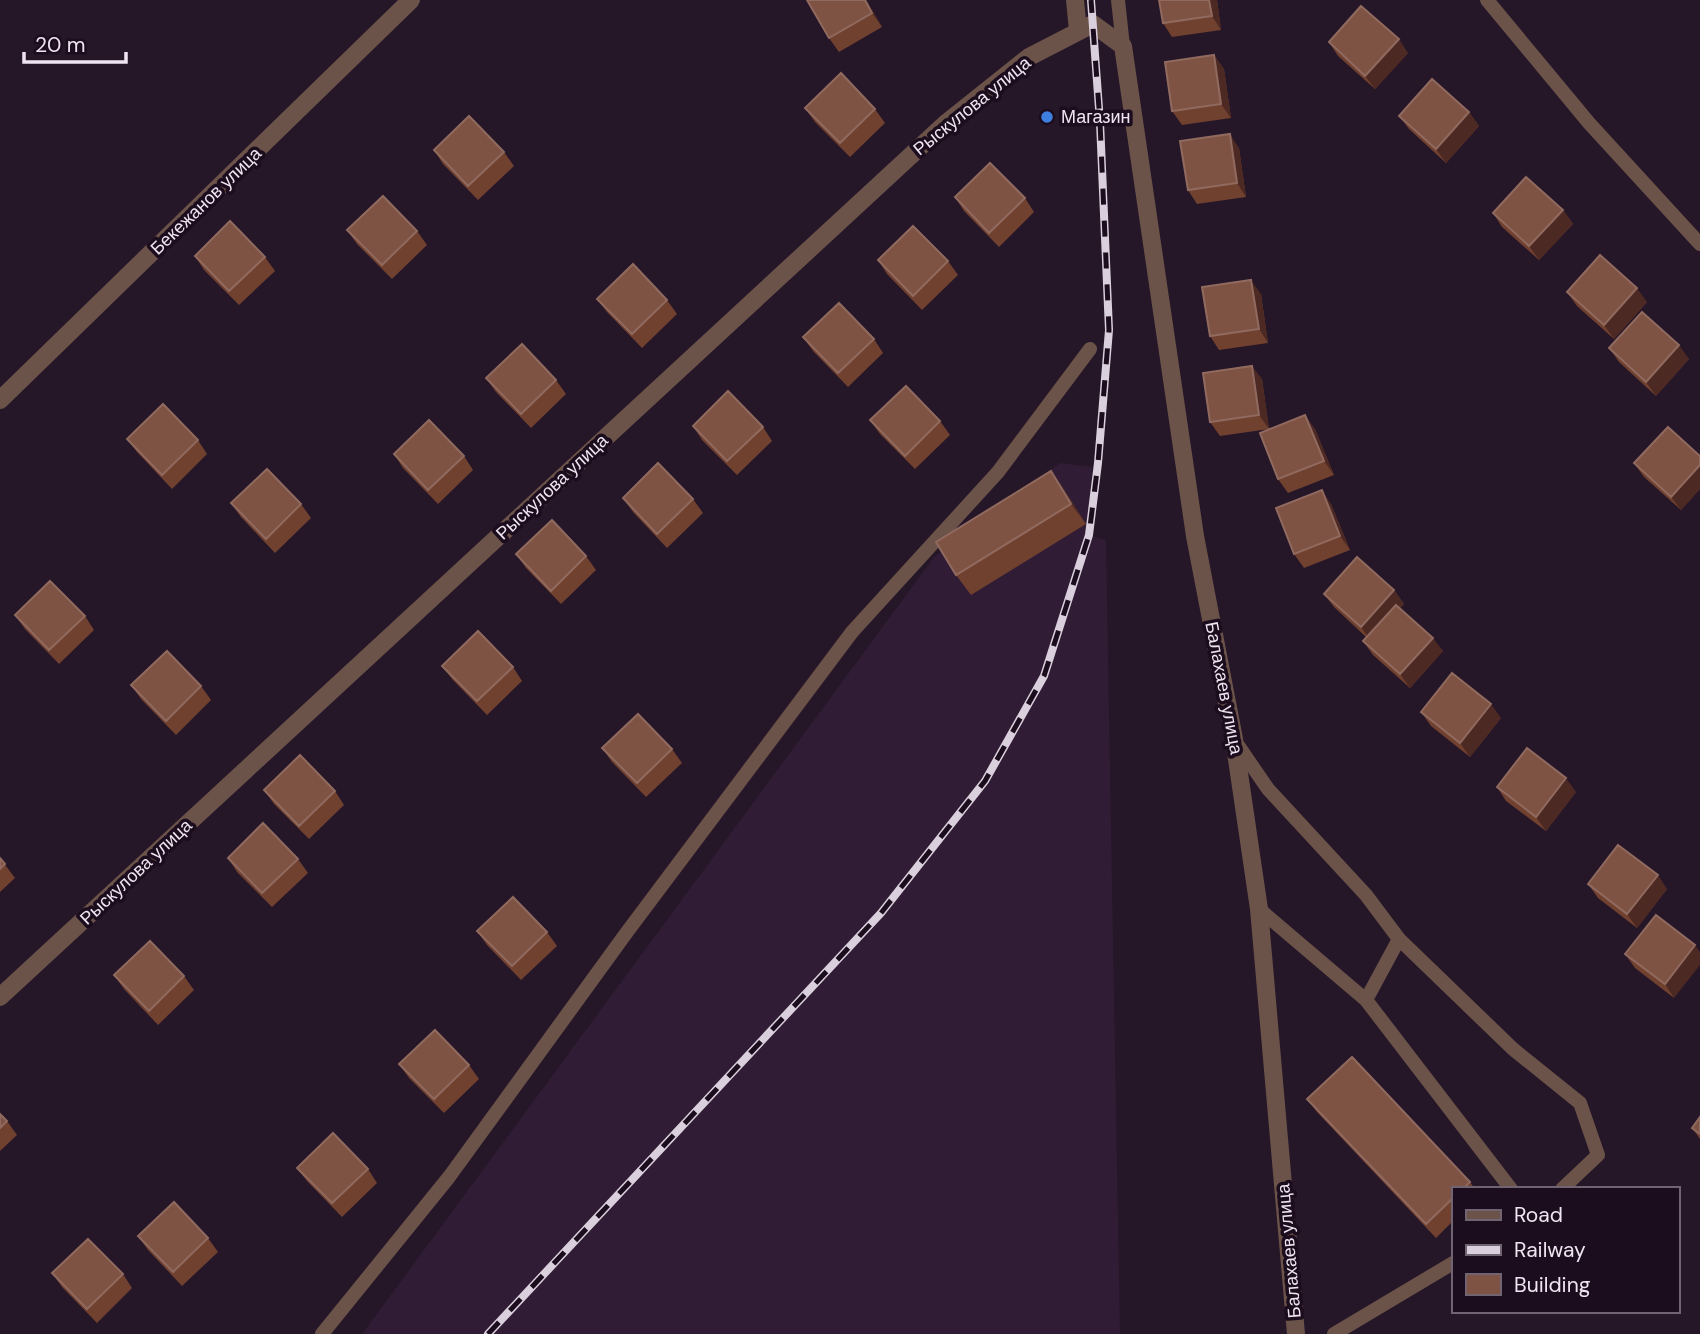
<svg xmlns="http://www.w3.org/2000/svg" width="1700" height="1334" font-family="'DM Sans',sans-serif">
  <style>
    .built { fill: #301c34 }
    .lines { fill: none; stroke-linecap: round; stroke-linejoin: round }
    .service { stroke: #6b5349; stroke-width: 14 }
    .minor { stroke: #6b5349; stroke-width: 18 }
    .rail-casing { stroke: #dacfdc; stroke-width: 8 }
    .rail { stroke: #1c0d1e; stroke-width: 5; stroke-dasharray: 16; stroke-linecap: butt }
    .wall { fill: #714130 }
    .shaded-wall { fill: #4d2924 }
    .building { fill: #7f5344; stroke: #906a5f; stroke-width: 2 }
    .shop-dot { fill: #3f7fe0; stroke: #1c0d1e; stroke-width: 2.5 }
    .labels { text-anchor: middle; stroke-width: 7; stroke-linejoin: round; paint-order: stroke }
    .street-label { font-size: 18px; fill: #efe4f1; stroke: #1c0d1e }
    .poi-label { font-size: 18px; fill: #efe4f1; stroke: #1c0d1e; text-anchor: start }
  </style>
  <rect width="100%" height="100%" fill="#251628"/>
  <path class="built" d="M1060 463 1092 467 1089 535 1106 540 1120 1334H362L934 557Z"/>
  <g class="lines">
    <path class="service" d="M1118 0 1123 46
      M1487 0 1589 123 1700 244
      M1235 741 1268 789 1366 895 1399 939
      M1259 909 1366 1000 1399 939 1513 1049 1580 1103 1598 1155 1562 1189
      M1366 1000 1511 1189
      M322 1334 449 1177 627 932 852 632 998 472 1090 349
      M1334 1334 1453 1263"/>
    <path class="minor" d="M1075 0 1078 31
      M0 400 411 0
      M0 997 945 124 1029 57 1093 24 1123 46 1195 536 1234 739 1259 909 1296 1334"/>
    <g class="rail-casing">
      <path id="rail" d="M488 1334 881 913 985 781 1044 676 1089 535 1098 463 1109 330 1100 122 1091 0"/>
    </g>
    <use href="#rail" class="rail"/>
  </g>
  <path class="wall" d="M866 0 882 27 839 52 829 38Z
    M1217 0 1221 30 1172 37 1163 23Z
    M1329 42 1408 53 1375 89 1338 56Z
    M1214 55 1224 69 1231 118 1182 125 1172 111Z
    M805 108 875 109 885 123 850 157 815 122Z
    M1469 112 1479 126 1446 163 1409 129 1399 116Z
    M1239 148 1246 197 1197 204 1188 190Z
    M434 150 504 152 514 166 478 200 443 164Z
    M955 197 1025 198 1034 212 999 247 964 211Z
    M1563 210 1573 224 1539 260 1502 227 1493 213Z
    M347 230 417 231 427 245 392 279 357 244Z
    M195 256 265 257 275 271 239 305 204 270Z
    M878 260 948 261 958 275 922 310 887 274Z
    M1567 292 1647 302 1614 339 1577 306Z
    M1261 294 1268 343 1219 350 1210 336Z
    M597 299 667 300 677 314 642 348 607 312Z
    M803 337 874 339 883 353 848 387 813 351Z
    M1609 348 1689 359 1656 396 1619 362Z
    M486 378 556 380 566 394 531 428 496 392Z
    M1262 379 1269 429 1220 436 1210 422Z
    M870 420 940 421 950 435 915 469 880 434Z
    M693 426 763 427 772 441 737 475 702 440Z
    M1315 429 1334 475 1288 493 1278 479Z
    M127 439 198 440 207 454 172 489 137 452Z
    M394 454 464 456 473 470 438 504 403 468Z
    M1700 456V489L1681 510 1644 477 1634 463Z
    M1051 471 1065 491 1086 524 971 595 956 575Z
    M623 498 693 499 703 513 667 548 633 512Z
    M231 503 301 504 311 518 275 553 241 517Z
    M1331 504 1350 550 1304 568 1294 554Z
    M516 554 586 556 596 570 561 604 526 568Z
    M1394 590 1404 604 1400 608 1443 651 1410 688 1373 655 1363 641 1366 637 1334 607 1324 594Z
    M15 615 85 616 94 630 59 664 25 629Z
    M442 666 513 667 522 681 487 715 452 679Z
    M131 685 201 686 211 700 176 735 141 699Z
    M1421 712 1501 718 1470 757 1431 726Z
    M602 748 672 749 682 763 646 797 612 762Z
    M1497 787 1576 792 1546 831 1506 801Z
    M264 790 335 791 344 805 309 839 274 804Z
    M0 858 15 878 0 892Z
    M228 858 298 859 308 873 272 907 237 872Z
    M1588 884 1667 889 1637 928 1598 898Z
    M1656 915 1674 998 1635 968 1625 954Z
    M477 931 547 932 557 946 521 980 487 945Z
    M114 975 184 976 194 990 158 1025 124 989Z
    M399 1064 469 1065 479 1079 444 1113 409 1078Z
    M1307 1099 1470 1182 1475 1189H1453V1221L1436 1238 1317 1112Z
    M0 1114 7 1121 17 1135 0 1151Z
    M1700 1117V1139L1692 1128Z
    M297 1168 368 1169 377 1183 342 1217 307 1181Z
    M138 1236 208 1238 218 1252 182 1286 148 1250Z
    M52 1273 123 1274 132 1288 97 1323 62 1287Z"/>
  <path class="shaded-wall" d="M865 0H866L882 27 872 13Z
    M1209 0H1217L1221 30 1212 16Z
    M1399 39 1408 53 1375 89 1365 76Z
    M1214 55 1224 69 1231 118 1221 104Z
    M1469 112 1479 126 1446 163 1436 149Z
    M1230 134 1239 148 1246 197 1237 183Z
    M1563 210 1573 224 1539 260 1529 246Z
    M1251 280 1261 294 1268 343 1259 329Z
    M1637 288 1647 302 1614 339 1604 325Z
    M1679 345 1689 359 1656 396 1646 382Z
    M1252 366 1262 379 1269 429 1259 415Z
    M1305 415 1315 429 1334 475 1324 461Z
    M1700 465V489L1681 510 1671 497Z
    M1051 471 1065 491 1086 524 1071 504Z
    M1322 490 1331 504 1350 550 1340 536Z
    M1394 590 1404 604 1370 640 1361 627Z
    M1433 638 1443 651 1410 688 1400 674Z
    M1491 704 1501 718 1470 757 1460 743Z
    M1566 778 1576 792 1546 831 1536 817Z
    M1658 875 1667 889 1637 928 1627 914Z
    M1695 945 1700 952V965L1674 998 1665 984Z"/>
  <path class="building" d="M807 0H865L872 13 829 38Z
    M1159 0H1209L1212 16 1163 23Z
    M1361 6 1399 39 1365 76 1329 42Z
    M1214 55 1221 104 1172 111 1165 62Z
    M841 73 875 109 840 143 805 108Z
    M1432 79 1469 112 1436 149 1399 116Z
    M469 116 504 152 468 186 434 150Z
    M1230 134 1237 183 1188 190 1180 141Z
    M990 163 1025 198 989 233 955 197Z
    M1526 177 1563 210 1529 246 1493 213Z
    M383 196 417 231 382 265 347 230Z
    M230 221 265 257 229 291 195 256Z
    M913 226 948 261 913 296 878 260Z
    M1600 255 1637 288 1604 325 1567 292Z
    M633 264 667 300 632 334 597 299Z
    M1251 280 1259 329 1210 336 1202 287Z
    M839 303 874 339 838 373 803 337Z
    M1642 312 1679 345 1646 382 1609 348Z
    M522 344 556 380 521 414 486 378Z
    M1252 366 1259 415 1210 422 1203 373Z
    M906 386 940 421 905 456 870 420Z
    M728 391 763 427 727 461 693 426Z
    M163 404 198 440 162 475 127 439Z
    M1305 415 1324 461 1278 479 1260 433Z
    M429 420 464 456 428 490 394 454Z
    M1668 427 1700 456V465L1671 497 1634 463Z
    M658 463 693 499 657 534 623 498Z
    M267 469 301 504 266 539 231 503Z
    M1051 471 1071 504 956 575 936 542Z
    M1322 490 1340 536 1294 554 1276 508Z
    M552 520 586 556 551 591 516 554Z
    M1357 557 1394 590 1361 627 1324 594Z
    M50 581 85 616 49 650 15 615Z
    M1396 605 1433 638 1400 674 1363 641Z
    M478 631 513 667 477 701 442 666Z
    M167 651 201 686 166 721 131 685Z
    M1452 673 1491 704 1460 743 1421 712Z
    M638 714 672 749 637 783 602 748Z
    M1527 748 1566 778 1536 817 1497 787Z
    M300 755 335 791 299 826 264 790Z
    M263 823 298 859 262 893 228 858Z
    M1618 845 1658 875 1627 914 1588 884Z
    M0 858 5 864 0 869Z
    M513 897 547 932 512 966 477 931Z
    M1656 915 1695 945 1665 984 1625 954Z
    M150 941 184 976 149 1011 114 975Z
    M435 1030 469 1065 434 1099 399 1064Z
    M1352 1057 1470 1182 1463 1189H1453V1198L1426 1224 1307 1099Z
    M0 1114 7 1121 0 1128Z
    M1700 1117V1134L1692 1128Z
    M333 1133 368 1169 332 1203 297 1168Z
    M174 1202 208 1238 173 1272 138 1236Z
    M88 1239 123 1274 87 1309 52 1273Z"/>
  <circle class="shop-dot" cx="1047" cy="117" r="7"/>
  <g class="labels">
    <g class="street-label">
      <text transform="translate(972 106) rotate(-39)" y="6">Рыскулова улица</text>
      <text transform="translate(206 201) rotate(-44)" y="6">Бекежанов улица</text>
      <text transform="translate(552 487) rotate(-43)" y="6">Рыскулова улица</text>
      <text transform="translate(1224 688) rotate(79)" y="6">Балахаев улица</text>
      <text transform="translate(136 872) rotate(-43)" y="6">Рыскулова улица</text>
      <text transform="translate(1289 1251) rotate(-95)" y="6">Балахаев улица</text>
    </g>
    <g class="poi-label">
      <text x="1061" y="123">Магазин</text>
    </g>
  </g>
  <rect x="1452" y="1187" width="228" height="126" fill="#1c0d1e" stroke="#706372" stroke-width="2"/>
  <rect x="1466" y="1210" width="35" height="10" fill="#6b5349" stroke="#706372" stroke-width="2"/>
  <text x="1514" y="1222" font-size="21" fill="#efe4f1">Road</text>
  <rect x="1466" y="1245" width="35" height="10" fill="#dacfdc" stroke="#706372" stroke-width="2"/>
  <text x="1514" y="1257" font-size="21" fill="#efe4f1">Railway</text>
  <rect x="1466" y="1274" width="35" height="21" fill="#7f5344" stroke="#706372" stroke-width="2"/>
  <text x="1514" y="1292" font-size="21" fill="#efe4f1">Building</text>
  <path d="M24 52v10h102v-10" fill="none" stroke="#efe4f1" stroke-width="3.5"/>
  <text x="35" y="52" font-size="21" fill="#efe4f1" stroke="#1c0d1e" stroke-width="5" paint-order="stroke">20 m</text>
</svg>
